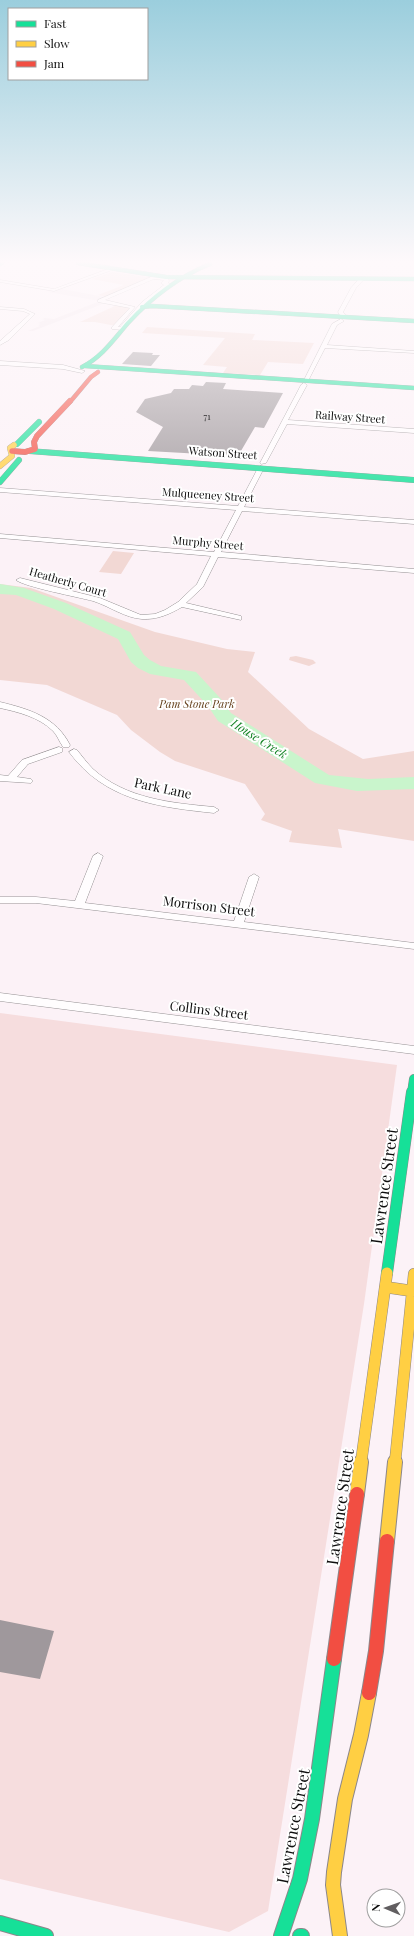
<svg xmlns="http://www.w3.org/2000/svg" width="414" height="1936" font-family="'Playfair Display',serif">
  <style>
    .green { fill: #f2d8d4 }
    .pitch { fill: #f6ddde }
    .plaza { fill: #f0e3ea }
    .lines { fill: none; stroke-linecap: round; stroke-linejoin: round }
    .river { fill: #c9f5cc; fill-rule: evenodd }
    .building { fill: #9f989c }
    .street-casing { stroke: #959193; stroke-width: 1 }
    .fast-far4-casing { stroke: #8c878a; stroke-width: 4.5 }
    .fast-far3-casing { stroke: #8c878a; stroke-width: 6 }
    .fast-far2-casing { stroke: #8c878a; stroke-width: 10 }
    .fast-far1-casing { stroke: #8c878a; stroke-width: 12 }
    .fast-casing { stroke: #8c878a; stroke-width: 16 }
    .slow-far2-casing { stroke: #8c878a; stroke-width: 6 }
    .slow-far1-casing { stroke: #8c878a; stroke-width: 12 }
    .slow-casing { stroke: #8c878a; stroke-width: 16 }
    .jam-far2-casing { stroke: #8c878a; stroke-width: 4.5 }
    .jam-far1-casing { stroke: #8c878a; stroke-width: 6 }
    .jam-casing { stroke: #8c878a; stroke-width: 16 }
    .street { fill: #fffdfe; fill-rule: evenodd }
    .fast-far4 { stroke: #16e098; stroke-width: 4 }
    .fast-far3 { stroke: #16e098; stroke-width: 5.5 }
    .fast-far2 { stroke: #16e098; stroke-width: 9 }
    .fast-far1 { stroke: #16e098; stroke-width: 11 }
    .fast { stroke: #16e098; stroke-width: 14 }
    .slow-far2 { stroke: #ffcf43; stroke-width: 5.5 }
    .slow-far1 { stroke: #ffcf43; stroke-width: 11 }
    .slow { stroke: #ffcf43; stroke-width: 14 }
    .jam-far2 { stroke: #f24e42; stroke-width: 4 }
    .jam-far1 { stroke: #f24e42; stroke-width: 5.5 }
    .jam { stroke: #f24e42; stroke-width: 14 }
    .labels { text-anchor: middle; stroke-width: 4; stroke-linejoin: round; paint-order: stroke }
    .far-number-label { font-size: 9px; fill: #323032 }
    .far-street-label { font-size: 11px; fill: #0e0e0e; stroke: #fff }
    .far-park-label { font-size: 11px; font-style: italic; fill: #66421e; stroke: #fff }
    .far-water-label { font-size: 12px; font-style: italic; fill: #158426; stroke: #fff }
    .street-label { font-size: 13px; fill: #0e0e0e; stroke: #fff }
    .near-street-label { font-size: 16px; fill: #0e0e0e; stroke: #fff }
  </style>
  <rect width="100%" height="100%" fill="#fcf2f7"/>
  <path class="green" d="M112 272 153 278 107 297 98 295 124 285 92 279Z
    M117 305 133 307 116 326 95 322H80Z
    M147 327 255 334 252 340 314 343 303 364 268 362 260 375 223 373 227 367 203 365 225 338 142 333Z
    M113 551 134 553 121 574 99 572Z
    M0 584 31 588 155 632 227 649 255 652 248 672 309 729 363 759 414 751V841L338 829 342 848 289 842 292 831 261 820 265 814 245 784 175 761 160 752 131 730 117 715 47 685 0 680Z
    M296 656 313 660 316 663 309 666 289 660 290 657Z"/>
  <path class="pitch" d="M0 1013 397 1065 364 1304 268 1911 229 1932 0 1879Z"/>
  <path class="plaza" d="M62 289 110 298 102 301 105 303 33 331H28L40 326 38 325 41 324 38 323 45 320 42 319 45 318 54 319 100 301 48 292Z"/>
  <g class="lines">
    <path class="river" d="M0 584 24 588 66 603 130 632 144 655 150 660 161 666 196 672 221 699 231 713 329 775 368 779 414 777V789L357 791 315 783 218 721 208 706 184 680 150 674 138 668 131 662 118 639 54 609 16 595 0 594Z"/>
  </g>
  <path class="building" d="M133 352 153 353 152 355H160L151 366 122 364Z
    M206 382 226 383 223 389 283 393 264 428 255 427 238 456 148 451 163 427 136 412 145 399 171 393 174 389H189L192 385 203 386Z
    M0 1620 54 1631 40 1679 0 1672Z"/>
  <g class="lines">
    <g class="street-casing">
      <path id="street" d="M111 268 115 269 54 291 0 282V280L54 289Z
        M151 277 168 278 169 281 168 283 170 284 146 304 123 330 112 329V327L130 308 98 302V300ZM154 279 164 280 161 283 164 285 142 302 120 327H118L135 307 105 300Z
        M361 277 365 278 356 288 343 312 346 316 341 317 338 312 351 288Z
        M0 307 24 309 35 314 9 340 0 345V341L30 314 23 311 0 309Z
        M341 319 344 321 337 325 327 345 414 351V353L325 348 308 381 303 382 332 324Z
        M0 361 63 365 85 371 82 373 63 369 0 365Z
        M304 383 307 385 288 420 414 429V433L287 424 266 463 261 464 260 463 301 385Z
        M261 466 264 468 244 507 414 520V524L242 511 221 552 414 569V573L218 557 203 587 186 603 241 616V620L182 607C170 614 157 620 142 619 125 618 109 606 93 601 78 597 25 587 16 580L20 578 100 598 141 615 155 614 165 610 178 602 197 584 211 556 0 538V534L214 552 236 510 0 492V488L238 506 258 468Z
        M0 702C29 709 56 717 70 745L69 747H63C59 741 57 735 53 731 39 717 18 712 0 708Z
        M59 747 62 748V752L28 764 17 777 31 779 33 781 31 783 0 781V775L8 776 22 760Z
        M74 749 77 750C82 756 87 763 93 769 126 799 172 803 214 807L219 810 214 813C158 807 105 801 69 752Z
        M98 853 103 856 85 903 234 921 249 877 254 874 259 877 244 922 414 943V949L36 903H0V897H36L75 901 93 856Z
        M0 993 414 1046V1054L0 1001Z"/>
    </g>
    <g class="fast-far4-casing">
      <path id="fast-far4" d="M78 263 166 277 414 279
        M0 264 2 263
        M142 307 152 306 414 321
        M85 366 414 388
        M82 367C102 357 114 339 128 323 152 297 178 277 210 264"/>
    </g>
    <g class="fast-far3-casing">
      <path id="fast-far3" d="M17 444 39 422
        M29 451 414 480
        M0 482 19 460"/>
    </g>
    <g class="fast-far2-casing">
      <path id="fast-far2" d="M412 1093 414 1079"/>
    </g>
    <g class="fast-far1-casing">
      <path id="fast-far1" d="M387 1273 412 1092"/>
    </g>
    <g class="fast-casing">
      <path id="fast" d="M0 1923 46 1936
        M281 1936 300 1879 312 1819 334 1659
        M300 1936H302"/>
    </g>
    <g class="slow-far2-casing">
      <path id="slow-far2" d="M0 466 12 456 10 448 14 445"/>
    </g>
    <g class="slow-far1-casing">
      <path id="slow-far1" d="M385 1287 412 1291
        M361 1463 387 1273
        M395 1463 414 1274"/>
    </g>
    <g class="slow-casing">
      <path id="slow" d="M357 1494 361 1462
        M387 1541 395 1462
        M340 1936 333 1885 334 1872 345 1799 361 1735 369 1693"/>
    </g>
    <g class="jam-far2-casing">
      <path id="jam-far2" d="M70 402 91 377 98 372"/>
    </g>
    <g class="jam-far1-casing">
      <path id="jam-far1" d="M12 451 25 452 35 449 34 442 37 436 70 401"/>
    </g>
    <g class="jam-casing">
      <path id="jam" d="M334 1659 357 1494
        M369 1693 376 1651 387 1541"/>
    </g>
    <use href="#street" class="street"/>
    <use href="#fast-far4" class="fast-far4"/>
    <use href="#fast-far3" class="fast-far3"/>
    <use href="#fast-far2" class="fast-far2"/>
    <use href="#fast-far1" class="fast-far1"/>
    <use href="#fast" class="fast"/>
    <use href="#slow-far2" class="slow-far2"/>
    <use href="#slow-far1" class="slow-far1"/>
    <use href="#slow" class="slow"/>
    <use href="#jam-far2" class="jam-far2"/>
    <use href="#jam-far1" class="jam-far1"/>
    <use href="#jam" class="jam"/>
  </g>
  <linearGradient id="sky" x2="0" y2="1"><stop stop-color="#9bcedd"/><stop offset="0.49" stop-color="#fef9fb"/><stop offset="1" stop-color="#fef9fb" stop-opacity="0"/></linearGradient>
  <rect width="414" height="534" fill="url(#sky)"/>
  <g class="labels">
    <g class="far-number-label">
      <text x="207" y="420">71</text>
    </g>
    <g class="far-street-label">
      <text transform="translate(350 417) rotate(4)" y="4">Railway Street</text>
      <text transform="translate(223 453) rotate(4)" y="4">Watson Street</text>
      <text transform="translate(208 495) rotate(4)" y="4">Mulqueeney Street</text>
      <text transform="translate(208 543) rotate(5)" y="4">Murphy Street</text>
      <text transform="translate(68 582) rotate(16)" y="4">Heatherly Court</text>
    </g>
    <g class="far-park-label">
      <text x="197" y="708">Pam Stone Park</text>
    </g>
    <g class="far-water-label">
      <text transform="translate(259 739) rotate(32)" y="4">House Creek</text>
    </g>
    <g class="street-label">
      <text transform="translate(163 788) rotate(12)" y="5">Park Lane</text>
      <text transform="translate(209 906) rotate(7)" y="5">Morrison Street</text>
      <text transform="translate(209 1010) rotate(7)" y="5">Collins Street</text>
    </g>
    <g class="near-street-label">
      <text transform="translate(384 1186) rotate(-82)" y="6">Lawrence Street</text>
      <text transform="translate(340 1507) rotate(-82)" y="6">Lawrence Street</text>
      <text transform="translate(293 1826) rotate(-79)" y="6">Lawrence Street</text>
    </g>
  </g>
  <rect x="8" y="8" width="140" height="72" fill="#ffffff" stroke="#9f9f9f"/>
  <rect x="16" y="21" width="20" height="6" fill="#16e098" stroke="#9f9f9f"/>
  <text x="44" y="28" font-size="12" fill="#0e0e0e">Fast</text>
  <rect x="16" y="41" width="20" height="6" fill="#ffcf43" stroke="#9f9f9f"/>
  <text x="44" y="48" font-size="12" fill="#0e0e0e">Slow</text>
  <rect x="16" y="61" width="20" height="6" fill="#f24e42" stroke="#9f9f9f"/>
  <text x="44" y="68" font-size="12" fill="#0e0e0e">Jam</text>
  <g transform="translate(386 1908) rotate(272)"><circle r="19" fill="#ffffff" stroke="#9f9f9f"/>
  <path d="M0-3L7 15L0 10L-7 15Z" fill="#615e60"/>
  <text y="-6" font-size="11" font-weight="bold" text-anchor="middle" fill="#0e0e0e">N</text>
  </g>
</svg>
